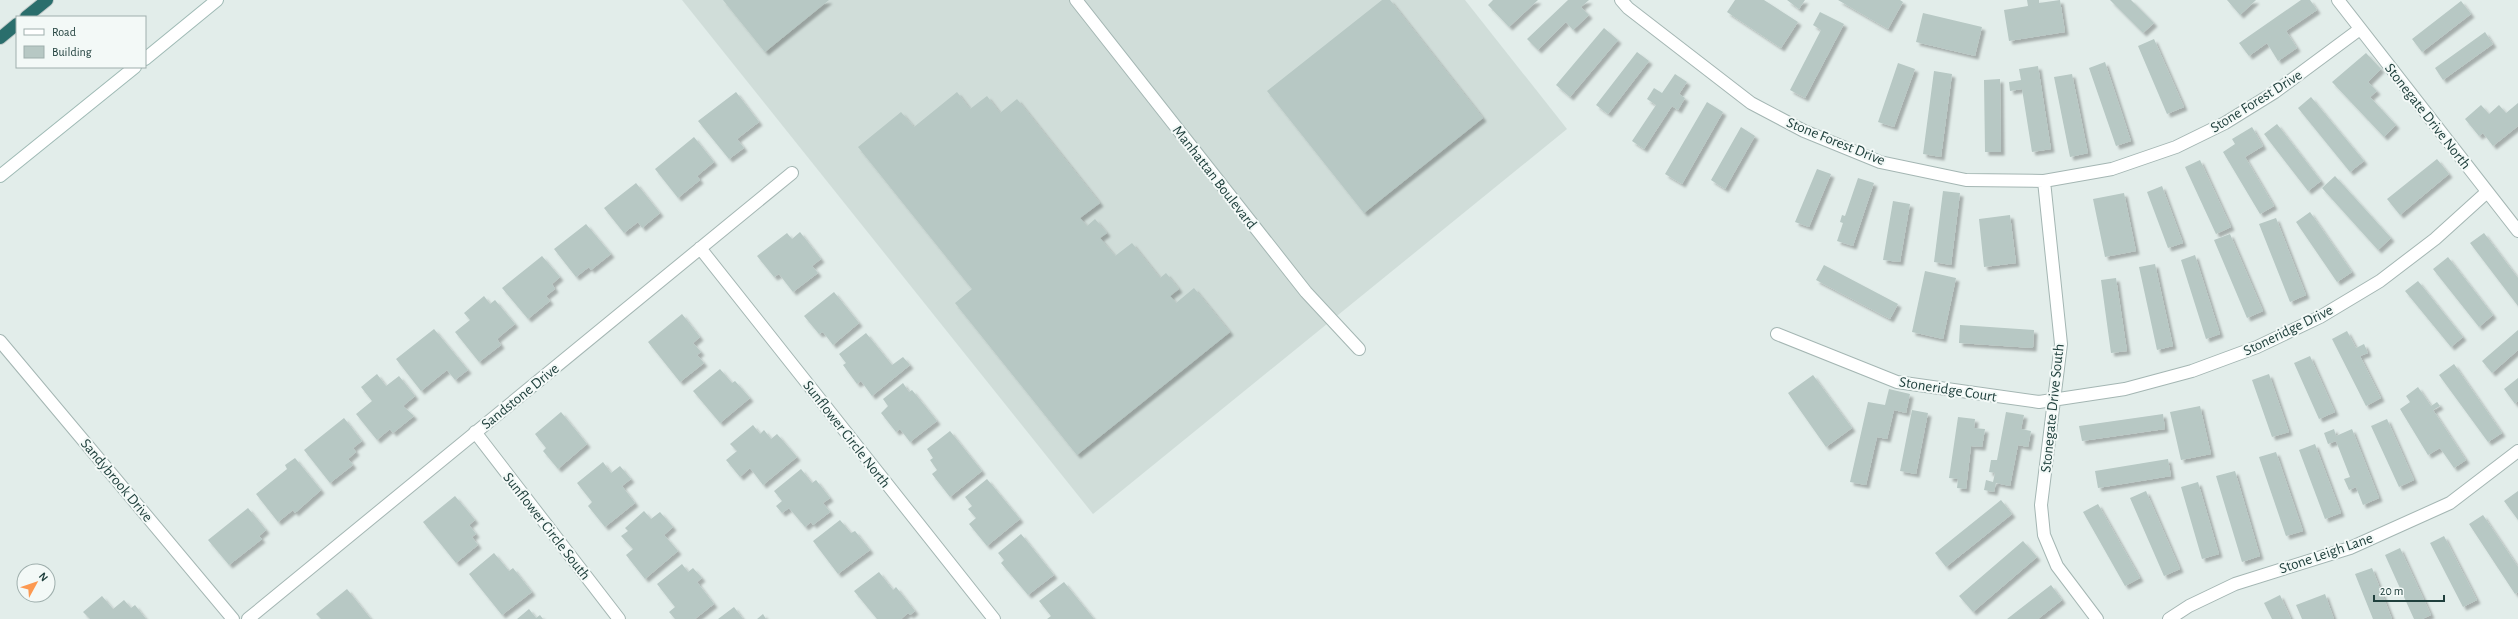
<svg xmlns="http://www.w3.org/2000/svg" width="2518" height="619" font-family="'Alegreya Sans',sans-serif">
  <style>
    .built { fill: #d0ddd9 }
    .building { fill: #b7c8c4; filter: url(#shadow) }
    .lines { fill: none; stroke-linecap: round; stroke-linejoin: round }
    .street-casing { stroke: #a4b6b3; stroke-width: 14 }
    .secondary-casing { stroke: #9fbab5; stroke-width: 14 }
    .highway-casing { stroke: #c1cac9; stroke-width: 14 }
    .street { stroke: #fff; stroke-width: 12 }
    .secondary { stroke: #fff; stroke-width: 12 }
    .highway { stroke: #2a6e6c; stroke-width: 12 }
    .labels { text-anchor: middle; stroke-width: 4; stroke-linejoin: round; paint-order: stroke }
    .street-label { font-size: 15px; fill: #20403d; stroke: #f3f9f7 }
  </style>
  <defs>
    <filter id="shadow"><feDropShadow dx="3.5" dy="3.5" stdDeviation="1" flood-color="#0004"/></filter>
  </defs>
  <rect width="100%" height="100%" fill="#e2edea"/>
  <path class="built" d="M682 0H1465L1567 129 1093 514Z"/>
  <path class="building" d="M723 0H829L765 52Z
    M1382 0H1390L1483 118 1364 213 1267 91Z
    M1493 0H1538L1509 27 1488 5Z
    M1568 0H1589L1581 7 1589 15 1573 30 1566 22 1538 50 1527 39Z
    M1735 0H1764L1798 22 1781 48 1727 12Z
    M1787 0H1805L1799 9Z
    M1838 0H1900L1903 2 1888 29Z
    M2027 0H2039V3L2060 0 2065 32 2009 41 2004 10 2028 6Z
    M2110 0H2131L2154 23 2143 33Z
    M2227 0H2256L2240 15Z
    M2301 0H2310L2317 10 2286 31 2297 48 2278 61 2267 43 2249 56 2239 43Z
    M2461 1 2471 14 2422 52 2412 39Z
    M1820 12 1844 24 1805 98 1790 90 1821 30 1813 25Z
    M1923 13 1982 27 1975 56 1916 42Z
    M1604 28 1618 40 1570 97 1556 85Z
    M2485 32 2493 44 2443 80 2435 68Z
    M2154 39 2184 107 2167 114 2138 46Z
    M1637 52 1649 61 1608 114 1596 105Z
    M2366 53 2381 69 2368 82 2377 91 2370 97 2396 125 2384 137 2332 82Z
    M2105 62 2131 141 2116 146 2089 68Z
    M1898 63 1915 69 1894 127 1878 122Z
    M2038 66 2051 149 2032 152 2022 89 2010 91 2009 82 2021 80 2019 69Z
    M1934 71 1952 74 1941 157 1923 154Z
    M1675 74 1687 82 1679 94 1685 98 1678 110 1672 106 1644 149 1632 141 1656 105 1647 99 1654 88 1662 93Z
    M2072 74 2088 153 2070 157 2054 77Z
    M2000 79 2001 152H1985L1984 80Z
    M736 92 759 122 737 139 744 148 729 159 698 121Z
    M957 92 970 109 987 96 1000 113 1017 99 1100 203 1080 218 1087 226 1095 219 1107 233 1100 238 1115 256 1132 243 1160 278 1166 273 1179 289 1170 296 1176 303 1194 288 1230 332 1077 455 955 303 972 289 858 147 901 112 914 127Z
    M2311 97 2364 161 2350 172 2298 108Z
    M1707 102 1723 112 1682 184 1665 174Z
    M2518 103V126L2493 146 2483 133 2479 136 2465 119 2481 105 2489 114 2499 105 2506 113Z
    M2277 124 2321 181 2308 191 2264 134Z
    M1741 127 1755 136 1725 189 1711 180Z
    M2252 127 2263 146 2245 157 2274 206 2260 214 2223 152 2235 144 2232 139Z
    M694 137 714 162 697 176 700 180 678 198 655 169Z
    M2437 159 2449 174 2400 215 2387 199Z
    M2200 160 2231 227 2216 234 2185 167Z
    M1817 169 1831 174 1809 227 1795 222Z
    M2335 176 2391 238 2378 250 2322 188Z
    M1858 178 1874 183 1853 246 1837 241 1843 223 1840 222 1842 215 1845 216Z
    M636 183 660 213 642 228 638 222 624 233 604 208Z
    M2162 186 2183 243 2168 248 2147 192Z
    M1943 191 1960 193 1951 265 1934 262Z
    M2124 193 2136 251 2105 257 2093 199Z
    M1893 201 1910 204 1900 262 1883 260Z
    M2310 212 2352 272 2337 282 2296 222Z
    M2010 215 2016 263 1984 267 1979 219Z
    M2276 218 2306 295 2290 302 2259 224Z
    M586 224 611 254 591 270 589 267 576 277 554 249Z
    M800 232 821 259 812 266 818 273 793 292 779 274 774 277 757 256 787 233 792 239Z
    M2484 233 2518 278V306L2470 243Z
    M2230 234 2263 311 2247 318 2214 240Z
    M2195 255 2220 334 2206 339 2181 260Z
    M542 256 560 277 552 284 555 289 546 296 550 301 528 319 502 288Z
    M2448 257 2493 315 2479 327 2433 269Z
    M2155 264 2173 346 2157 350 2139 267Z
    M1824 265 1898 304 1890 319 1816 280Z
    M1925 271 1956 278 1943 339 1912 332Z
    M2116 278 2127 351 2111 353 2101 280Z
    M2418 281 2463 337 2451 347 2405 291Z
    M834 292 859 323 833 345 823 332 819 334 804 316Z
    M484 296 490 304 495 300 515 324 497 339 501 345 479 362 455 332 470 320 464 313Z
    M682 314 700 337 693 343 701 352 697 355 704 363 680 382 648 342Z
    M1960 325 2034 330 2033 348 1959 343Z
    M434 329 468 370 455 380 447 370 421 391 396 359Z
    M2518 330V350L2492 373 2482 361Z
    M2347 331 2356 348 2364 344 2368 353 2360 356 2381 398 2366 406 2332 339Z
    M866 333 892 365 903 357 910 365 872 396 861 381 857 384 843 365 846 363 839 354Z
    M2310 356 2335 412 2319 419 2294 363Z
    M2454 364 2502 433 2488 442 2439 375Z
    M720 369 732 383 735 381 750 398 720 423 693 391Z
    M377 374 386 386 399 376 415 396 403 406 414 416 393 433 390 429 377 440 356 414 372 401 361 387Z
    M2269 374 2289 432 2272 437 2252 380Z
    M1813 375 1852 428 1826 447 1788 393Z
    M2518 378V401L2515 404 2504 389Z
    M903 383 909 392 912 390 937 421 910 442 900 429 896 432 881 413 888 406 883 399Z
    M2418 387 2431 406 2437 402 2440 406 2433 410 2466 460 2454 468 2440 448 2428 455 2400 409 2410 402 2406 396Z
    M1889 389 1910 394 1906 413 1894 410 1887 439 1877 437 1866 485 1850 482 1868 402 1885 405Z
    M2200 406 2211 454 2181 460 2170 412Z
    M1912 410 1928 413 1916 474 1900 471Z
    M561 412 587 444 558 469 543 451 546 448 535 434Z
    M2006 412 2024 415 2021 429 2031 431 2028 447 2018 445 2010 486 1996 483 1994 492 1984 490 1986 480 1993 482 1995 473 1989 472 1991 460H1997Z
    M2163 414 2165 429 2082 441 2079 426Z
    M1958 417 1975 419 1974 428 1985 429 1982 447 1971 446 1966 489 1957 488 1958 479 1949 478Z
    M344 418 362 441 353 448 356 452 348 459 353 465 330 483 304 450Z
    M2387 419 2414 480 2399 487 2371 426Z
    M753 425 760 434 764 430 771 439 777 434 797 457 763 485 750 468 740 477 726 460 737 451 730 444Z
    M2334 429 2336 436 2352 429 2379 498 2363 505 2356 487 2349 490 2344 479 2350 477 2336 441 2328 444 2324 433Z
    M950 431 982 471 950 497 932 474 937 470 930 460 933 458 927 449Z
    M2315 444 2341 513 2325 519 2299 450Z
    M2276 452 2303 531 2286 536 2259 457Z
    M295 458 321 490 295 513 293 510 278 522 256 494 287 469 285 465Z
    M2168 459 2171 476 2098 488 2095 471Z
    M603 462 611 473 620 466 631 479 622 486 635 503 605 527 588 506 592 502 577 483Z
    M801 469 812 483 816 480 830 498 823 503 830 512 813 525 811 522 805 527 789 508 782 513 776 506 782 501 774 491Z
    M2235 471 2260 556 2242 562 2216 476Z
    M987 479 1020 519 987 546 969 524 976 518 968 509 972 506 965 497Z
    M2198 482 2219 554 2202 559 2181 487Z
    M2146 491 2180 569 2164 576 2130 498Z
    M2518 491V520L2504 501Z
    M455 496 475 520 469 525 476 534 472 537 478 545 456 563 423 522Z
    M2001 500 2012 514 1946 567 1935 553Z
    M2098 504 2140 578 2125 586 2083 512Z
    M248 508 266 530 259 536 262 539 229 565 208 540Z
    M644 511 651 519 660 512 673 527 664 535 678 551 645 579 626 555 633 549 621 536 628 531 625 528Z
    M2483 515 2518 567V592L2515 594 2469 524Z
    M840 520 851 533 855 531 870 550 838 574 813 541Z
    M1021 534 1054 575 1028 595 1001 563 1004 560 998 553Z
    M2444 536 2477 600 2463 607 2430 543Z
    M2023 541 2037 557 1973 612 1959 596Z
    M2400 548 2431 615 2422 619H2414L2385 555Z
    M494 553 509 571 513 568 532 592 502 615 469 574Z
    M682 564 688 572 693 568 702 578 697 582 714 604 695 619H675L669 612 675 607 657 584Z
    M2372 568 2392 619H2373L2355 574Z
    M879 572 893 590 896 587 915 611 910 615 908 613 901 619H877L854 591Z
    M1064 582 1094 619H1047L1051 616 1039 601Z
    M2051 585 2062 600 2038 619H2007Z
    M347 589 371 619H321L316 614Z
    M2325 594 2334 619H2302L2296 605Z
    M2280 595 2291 619H2272L2264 603Z
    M102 596 113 609 124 600 131 608 135 605 146 619H90L83 612Z
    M734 607 743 619H718Z
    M529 609 536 618 540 615 543 619H517Z
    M763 614 766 619H757Z"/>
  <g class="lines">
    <g class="street-casing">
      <path id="street" d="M1076 0 1306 292 1359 349
        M1621 0 1628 8 1751 103 1804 131 1880 162 1966 180 2044 181 2112 169 2176 147 2225 123 2275 92 2360 29
        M2338 0 2518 231
        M2044 181 2061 344 2041 505 2044 535 2057 566 2097 619
        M700 248 994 619
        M1777 334 1897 382 2039 402 2125 389 2192 371 2257 347 2320 317 2380 281 2435 239 2487 192
        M0 341 233 619
        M475 432 619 619
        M248 619 792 173
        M2169 619 2189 606 2235 584 2350 548 2450 503 2518 451"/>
    </g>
    <g class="secondary-casing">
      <path id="secondary" d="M145 59 217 0
        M0 176 135 67"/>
    </g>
    <g class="highway-casing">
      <path id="highway" d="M26 17 47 0
        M0 38 17 24"/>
    </g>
    <use href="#street" class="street"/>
    <use href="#secondary" class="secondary"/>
    <use href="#highway" class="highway"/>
  </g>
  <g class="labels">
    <g class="street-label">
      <text transform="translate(2256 101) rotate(-32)" y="5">Stone Forest Drive</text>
      <text transform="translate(2428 116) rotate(52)" y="5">Stonegate Drive North</text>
      <text transform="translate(1836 141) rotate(22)" y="5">Stone Forest Drive</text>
      <text transform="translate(1215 177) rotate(52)" y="5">Manhattan Boulevard</text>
      <text transform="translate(2288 330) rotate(-26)" y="5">Stoneridge Drive</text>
      <text transform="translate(1948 389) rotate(9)" y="5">Stoneridge Court</text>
      <text transform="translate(520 396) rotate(-39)" y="5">Sandstone Drive</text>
      <text transform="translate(2052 408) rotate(-84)" y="5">Stonegate Drive South</text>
      <text transform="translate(847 434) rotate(52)" y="5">Sunflower Circle North</text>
      <text transform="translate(117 480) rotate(50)" y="5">Sandybrook Drive</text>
      <text transform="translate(547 526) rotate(52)" y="5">Sunflower Circle South</text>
      <text transform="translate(2326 553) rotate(-19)" y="5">Stone Leigh Lane</text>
    </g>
  </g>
  <rect x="16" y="16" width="130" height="52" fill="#f3f9f7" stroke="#9fafad"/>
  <rect x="24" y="29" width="20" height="6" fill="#ffffff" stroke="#9fafad"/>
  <text x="52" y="36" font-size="12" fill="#20403d">Road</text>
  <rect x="24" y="46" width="20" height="12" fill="#b7c8c4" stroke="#9fafad"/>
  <text x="52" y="56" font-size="12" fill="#20403d">Building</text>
  <g transform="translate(36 583) rotate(50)"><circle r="19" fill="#f3f9f7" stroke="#9fafad"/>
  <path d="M0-3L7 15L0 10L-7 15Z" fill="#fc9951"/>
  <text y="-6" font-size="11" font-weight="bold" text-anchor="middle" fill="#20403d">N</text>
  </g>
  <path d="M2374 595v6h70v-6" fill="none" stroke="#20403d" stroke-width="2"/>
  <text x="2380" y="595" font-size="12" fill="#20403d" stroke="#f3f9f7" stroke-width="3" paint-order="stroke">20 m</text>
</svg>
